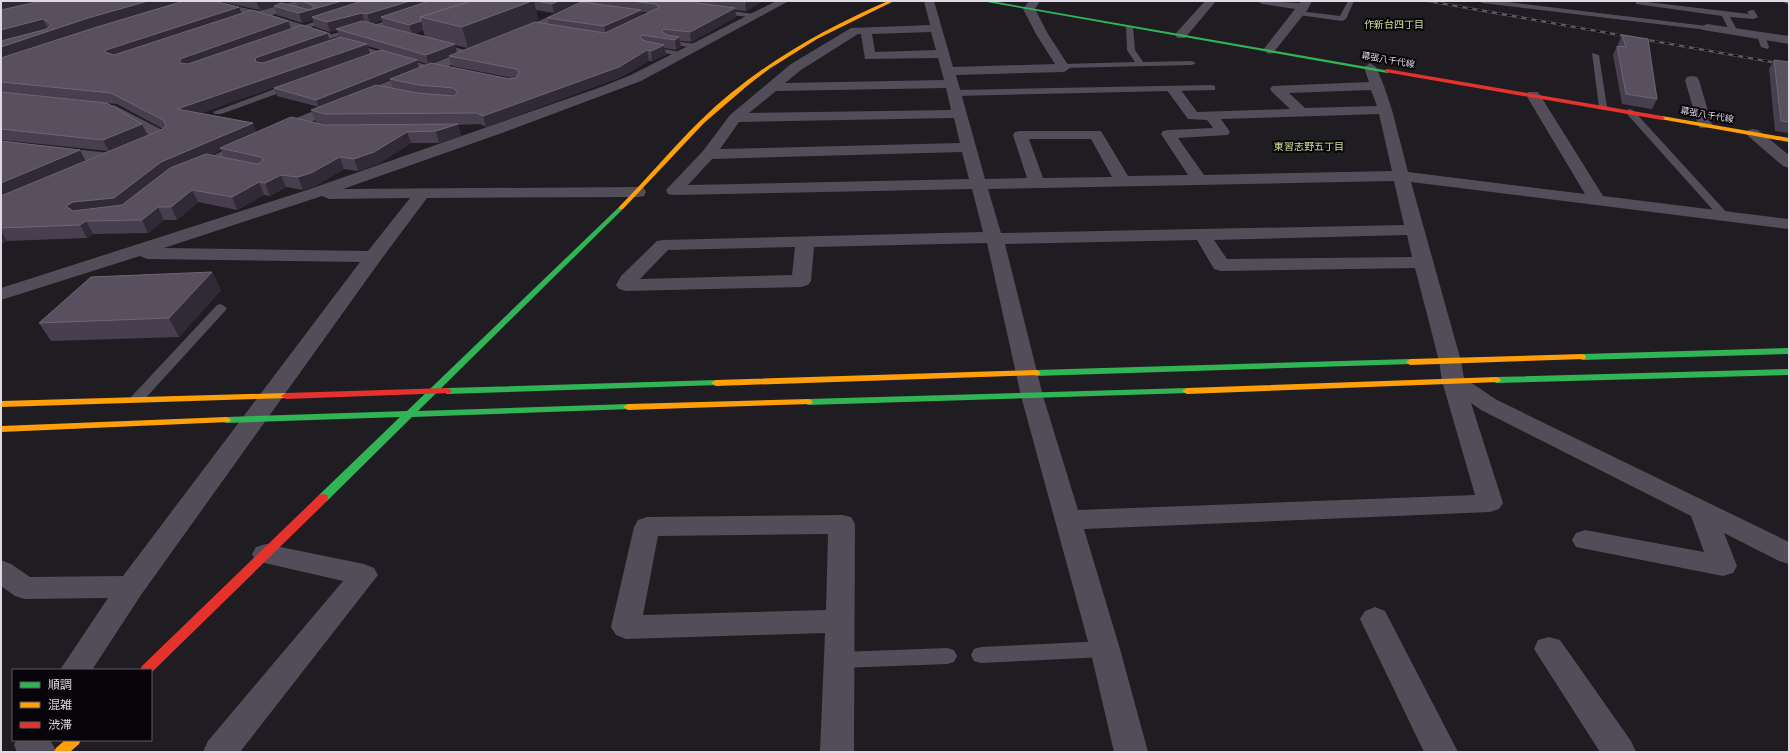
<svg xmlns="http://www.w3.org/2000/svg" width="1790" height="753" font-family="'PT Sans','Noto Sans JP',sans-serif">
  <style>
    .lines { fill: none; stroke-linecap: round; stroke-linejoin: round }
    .lane { fill: #524d58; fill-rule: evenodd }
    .street { fill: #524d58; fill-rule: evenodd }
    .fast { fill: #30b455; fill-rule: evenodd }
    .slow { fill: #ff9f0a; fill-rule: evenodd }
    .jam { fill: #e5322d; fill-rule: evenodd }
    .rail-casing { stroke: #5a575e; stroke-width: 2.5 }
    .rail { stroke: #07050a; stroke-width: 1.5; stroke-dasharray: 5; stroke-linecap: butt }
    .wall { fill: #473f4f; fill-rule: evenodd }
    .shaded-wall { fill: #302a36 }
    .building { fill: #584f5f; stroke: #6d6574 }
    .labels { text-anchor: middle; stroke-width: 4; stroke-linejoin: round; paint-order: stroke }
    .far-street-label { font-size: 9px; fill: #dedae4; stroke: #07050a }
    .far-neighbourhood-label { font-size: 10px; fill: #cfe296; stroke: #07050a }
  </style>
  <rect width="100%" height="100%" fill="#1f1c22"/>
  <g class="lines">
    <path class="lane" d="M1348 1H1354L1346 19 1342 21 1299 15 1295 13 1299 11 1340 16Z
      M1479 1H1500L1707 26 1711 28 1707 30 1482 3Z
      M1639 1 1749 14 1747 12 1751 10H1754L1758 17 1754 19 1730 17 1738 32 1734 34 1730 32 1722 16 1636 4V2Z
      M714 9 755 14 759 16 755 18 717 13H714Z
      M332 16H335V20L300 30 296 28Z
      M402 16H405V20L371 29 367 27Z
      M1126 25 1133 27 1135 50 1143 62 1192 61 1196 63 1192 65 1063 68 1059 66 1063 64 1135 62 1127 50Z
      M355 27H358V31L328 39 324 37Z
      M1758 34 1765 36 1769 47 1768 49 1761 47 1757 36Z
      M666 40 696 44 700 46 696 48 669 44 665 42Z
      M436 43H442L474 53 470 55 436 47Z
      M348 44H354L437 68 433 70H430L348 48Z
      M645 46 681 52 685 54 681 56 648 50 644 48Z
      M1592 53 1599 55 1607 107 1603 110 1599 107Z
      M293 82 297 85 296 87 221 114H215L213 112Z
      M1212 85 1215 86V90L955 96 951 93 955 90Z
      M1630 109 1633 110 1729 215 1731 217 1729 219H1721L1627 114V110Z
      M240 143 245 146 243 148 204 166H196L195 164Z
      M221 304 227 308 225 311 142 402H132L130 399 132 396 217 305Z
      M1105 641 1112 643 1115 649 1112 655 1105 657 981 663 974 661 971 655 974 649 981 647Z
      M947 648 954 650 957 656 954 662 947 664 840 668 833 666 830 660 833 654 840 652Z"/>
    <path class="street" d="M211 1 259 11 296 1H313L312 3 272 15 330 33 332 36 330 39H322L257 18 206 6 204 4 206 2Z
      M585 1H599L598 3 521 38 517 39 511 35 513 32Z
      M776 1H789L641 81 502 133 343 189 638 187 644 188 646 192 644 196 638 197 427 198 380 261 141 595 92 670H60L108 598 25 599 15 596 1 586V560L11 564 30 577 123 576 360 262 147 259 140 256 1 300V288L307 190 601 87 631 75ZM322 196 329 199 410 198 368 251 164 248Z
      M924 1H934L953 67 1055 64 1036 34 1023 9 1029 1H1040L1035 9 1048 34 1070 68 1064 72 956 75 985 179 1027 178 1013 135 1015 132 1020 131H1101L1128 176 1188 175 1161 134 1163 131 1168 130 1213 128 1207 120 1188 119 1166 89 1168 86H1178L1197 112 1290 109 1272 92 1270 89 1272 86 1369 82 1364 67 1370 63 1376 67 1384 86 1392 110 1408 172 1585 194 1526 95 1528 92H1538L1540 95 1603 196 1789 219V229L1411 182 1461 361 1464 378 1497 400 1789 542V564L1779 561 1724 533 1737 566 1733 573 1723 576 1576 547 1572 540 1576 533 1585 530 1704 552 1691 516 1481 410 1471 403 1503 503 1499 509 1490 512 1084 529 1120 649 1148 752H1114L1090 649 1021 396 987 243 814 247 811 281 808 285 801 287 626 291 619 289 616 285 621 276 657 241 663 240 983 232 972 189 674 195 668 194 666 190 703 151 730 115 791 64 851 28 930 25ZM931 32 936 50 875 52 872 34ZM858 34H861L865 59 938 58 944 80 785 83 801 70ZM946 88 951 110 749 113 776 91ZM1371 90 1377 106 1305 108 1289 93ZM1379 114 1392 171 1204 175 1178 138 1228 135 1230 132 1221 119ZM954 118 960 143 720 149 739 122ZM1029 139H1091L1112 177 1043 178ZM962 152 969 179 688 185 712 159ZM1394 181 1404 225 1001 233 988 189ZM1407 235 1412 257 1227 259 1214 240ZM1197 240 1214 269 1221 271 1415 268 1439 361 1442 381 1475 495 1078 510 1043 396 1005 244ZM795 247 792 275 640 279 668 250Z
      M1205 1H1216L1185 38H1177L1175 35 1177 32Z
      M1257 1 1300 3 1301 1H1312L1308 9 1273 53 1269 54 1263 50 1295 9 1262 4Z
      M1781 1H1789V5Z
      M1707 24 1789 36V44L1703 30 1701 28 1703 26Z
      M479 45 485 49 483 52 301 126H291L289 123 291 120Z
      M1692 76 1697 77 1699 80 1712 125 1710 128H1700L1698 125 1685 80 1687 77Z
      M114 105 168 133 170 136C165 144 148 149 139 147L136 144 139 141 151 136 109 112 107 109 109 106Z
      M1753 129 1758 130 1789 155V168L1783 166 1748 136 1746 133 1748 130Z
      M1 141 110 153 116 155 118 158 116 161 110 163 1 151Z
      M842 515 851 517 855 524 854 752H820L825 633 626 639 616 635 611 627 634 527 638 520 647 517ZM828 534 826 610 643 615 658 536Z
      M266 544 364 564 374 568 378 575 240 752H203L208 741 343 581 256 561 252 554 256 547Z
      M1375 607 1385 611 1458 752H1424L1360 619 1365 611Z
      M1549 637 1560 640 1631 741 1636 752H1600L1534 649 1538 640Z
      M16 740H50L57 752H17L14 745Z"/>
    <path class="fast" d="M981 1H991L1390 71 1387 73Z
      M621 206 623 207V209L418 411 628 404 633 407 631 409 412 417 327 501H319L318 498 319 495 400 417 226 423 221 420 226 417 407 411 619 207Z
      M1789 348V354L1582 360 1578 357 1582 354Z
      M1410 359 1414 362 1413 364 1036 376 1032 373 1036 370Z
      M1789 369V375L1496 383 1491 380 1496 377Z
      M716 380 721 383 719 385 447 394 442 391 447 388Z
      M1187 388 1192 391 1190 393 808 405 803 402 808 399Z"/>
    <path class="slow" d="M888 1H894L817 39 769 69 747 86 704 123 623 209H619V207C647 179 672 148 700 121 754 68 819 31 888 1Z
      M1662 116 1789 138V142L1660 119V117Z
      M1582 354 1585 355 1586 357 1585 359 1410 365 1406 362 1410 359Z
      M1036 370 1039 371 1040 373 1039 375 716 386 711 383 716 380Z
      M1496 377 1499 378 1501 380 1499 382 1187 394 1182 391 1187 388Z
      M286 393 291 396 289 398 1 407V401Z
      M808 399 811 400 813 402 811 404 628 410 623 407 628 404Z
      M226 417 229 418 231 420 229 422 1 432V426Z
      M65 740H81L79 744 70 752H54L56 748Z"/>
    <path class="jam" d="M1387 69 1662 116 1665 118 1662 120 1385 72V70Z
      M447 388 450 389 452 391 450 393 286 399 281 396 286 393Z
      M323 494 327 495 328 498 327 501 151 673V670H140L142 666 319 495Z"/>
    <g class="rail-casing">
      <path id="rail" d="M1428 1 1789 65"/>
    </g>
    <use href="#rail" class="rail"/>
  </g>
  <path class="wall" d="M1 1 241 13 288 21 291 29 327 33 330 40 339 37 337 30 330 32 315 27 313 20 302 23 277 15 274 6 260 10 218 1H291L283 4 298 7 296 1H581L554 13 536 10 538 20 468 48 455 45 457 53 428 64 417 61 419 68 319 107 277 96 274 88 408 58 368 46 370 54 201 113 253 123 256 132 327 125 316 122 311 110 393 89 390 79 512 78 452 66 449 56 549 24 547 18 593 4V1H763L746 11 735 10 736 17 691 42 680 41 681 47 676 50 665 48 666 55 652 61H649L621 77 486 127 480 124 458 125 461 136 439 143H411L378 164 358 171 344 169 315 186 303 190 286 187 270 196 264 195 237 210 198 202 177 220H164L148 233 93 234 87 238 7 241 1 244V141L86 161 108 151 1 140V92L142 124 147 135 163 129 117 104 1 92ZM642 12H648L642 15ZM128 17 70 35 93 28ZM382 20 384 26 371 23H372ZM423 30 425 36 414 34ZM221 150 224 157 211 155Z
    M1622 35 1657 99 1652 109 1622 104 1613 55 1617 46H1619L1618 44Z
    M1774 60 1789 62V133L1775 131 1769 69Z
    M212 272 221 290 179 337 51 341 39 323Z"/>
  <path class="shaded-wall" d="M1 1H46L1 12Z
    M148 1H185L93 28 1 59V47L88 18Z
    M256 1H291L275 6H274L260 10Z
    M342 1H377L312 17 313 20 302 23 299 13Z
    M410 1H443L381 17 382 20 370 23 367 14Z
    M532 1H534L538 20 468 48 462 27Z
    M559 1H581L554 13 552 4Z
    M747 1H763L746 11 745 2Z
    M239 7 243 16 111 61 105 52 106 50Z
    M735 8 736 17 691 42 690 32Z
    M641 10 643 19 606 35 604 26Z
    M362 13 365 23 336 29 337 30 330 32 327 22Z
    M43 19 48 29 1 42V30Z
    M288 21 292 31 184 70 180 63V59Z
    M421 21 423 30 412 34 409 25Z
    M327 33 331 43 260 73 256 62 255 58Z
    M679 37 681 47 676 50 675 40Z
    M367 44 370 54 182 120 177 109Z
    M455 44 457 53 428 64 426 55Z
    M664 45 666 55 652 61 651 51Z
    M647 50 649 61 621 77 486 127 483 116Z
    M417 60 419 68 319 107 316 100Z
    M253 123 258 135 220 148 221 150 166 174 120 211 80 215 66 206 161 162Z
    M142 124 148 136 109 151 103 140Z
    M458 124 461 136 439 143 436 131Z
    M407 132 411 143 378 164 358 171 354 159Z
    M80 150 86 162 1 198V183Z
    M340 157 344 169 315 186 303 190 298 177Z
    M281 175 286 187 270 196 265 183Z
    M259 182 264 195 237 210 232 197Z
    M192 190 198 202 177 220 171 207Z
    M158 207 164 220 148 233 142 220Z
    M86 221 93 234 87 238 80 225Z
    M1 230 7 241 1 244Z
    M212 272 221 290 179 337 169 318Z"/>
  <path class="building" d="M41 1H148L88 18 1 47V41L47 29 51 24 43 19 1 30V10Z
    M184 1H213L239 7 106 50 105 52 114 55 252 10 288 21 180 59V63L188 64 302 25 327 33 255 58 256 62 263 63 340 37 367 44 177 109 253 123 161 162 114 198 73 202 66 206 73 211 122 205 170 168 206 154 257 164 261 163 263 159 261 157 220 148 291 117 325 125 458 124 436 131 407 132 374 152 354 159 340 157 311 173 298 177 281 175 265 183 259 182 232 197 192 190 171 207H158L142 220 86 221 80 225 1 228V196L163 129 166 125 163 120 111 93 1 82V58L97 27Z
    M301 1H342L299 13 274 6 281 3 310 10 315 6Z
    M362 1H410L367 14 362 13 327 22 312 17Z
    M429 1H471L420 17 421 21 409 25 381 17Z
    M471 1H532L462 27 420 17Z
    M537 1H559L552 4Z
    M631 1H693L697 3 735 8 690 32 663 29 662 32 667 35 679 37 675 40 642 35 640 38 645 41 664 45 651 51 647 50 619 67 483 116 477 113 325 114 311 110 376 85 417 93 454 96 458 92 453 88 418 85 390 79 431 63 510 79 516 78 519 72 516 69 449 56 535 22 605 33 660 7 655 4Z
    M736 1H747L745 2Z
    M581 2 641 10 604 26 547 18Z
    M362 21 455 44 426 55 336 29Z
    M1622 35 1648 39 1657 99 1626 94 1617 46 1626 47Z
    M381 50 417 60 316 100 274 88Z
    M1774 60 1789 62V122L1781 121Z
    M1 92 107 103 142 124 103 140 1 129Z
    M1 141 80 150 1 183Z
    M212 272 169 318 39 323 91 277Z"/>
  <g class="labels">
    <g class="far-street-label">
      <text transform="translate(1388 60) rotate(10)" y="3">幕張八千代線</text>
      <text transform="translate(1707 115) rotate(10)" y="3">幕張八千代線</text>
    </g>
    <g class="far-neighbourhood-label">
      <text x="1394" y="28">作新台四丁目</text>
      <text x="1309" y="150">東習志野五丁目</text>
    </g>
  </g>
  <rect width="1790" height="753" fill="none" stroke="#dedae4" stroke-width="4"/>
  <rect x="12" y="669" width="140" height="72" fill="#07050a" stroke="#5d5a61"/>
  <rect x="20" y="682" width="20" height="6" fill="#30b455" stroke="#5d5a61"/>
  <text x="48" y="689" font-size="12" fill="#dedae4">順調</text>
  <rect x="20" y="702" width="20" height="6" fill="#ff9f0a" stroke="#5d5a61"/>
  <text x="48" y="709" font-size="12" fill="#dedae4">混雑</text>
  <rect x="20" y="722" width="20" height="6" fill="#e5322d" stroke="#5d5a61"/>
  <text x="48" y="729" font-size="12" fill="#dedae4">渋滞</text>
</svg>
